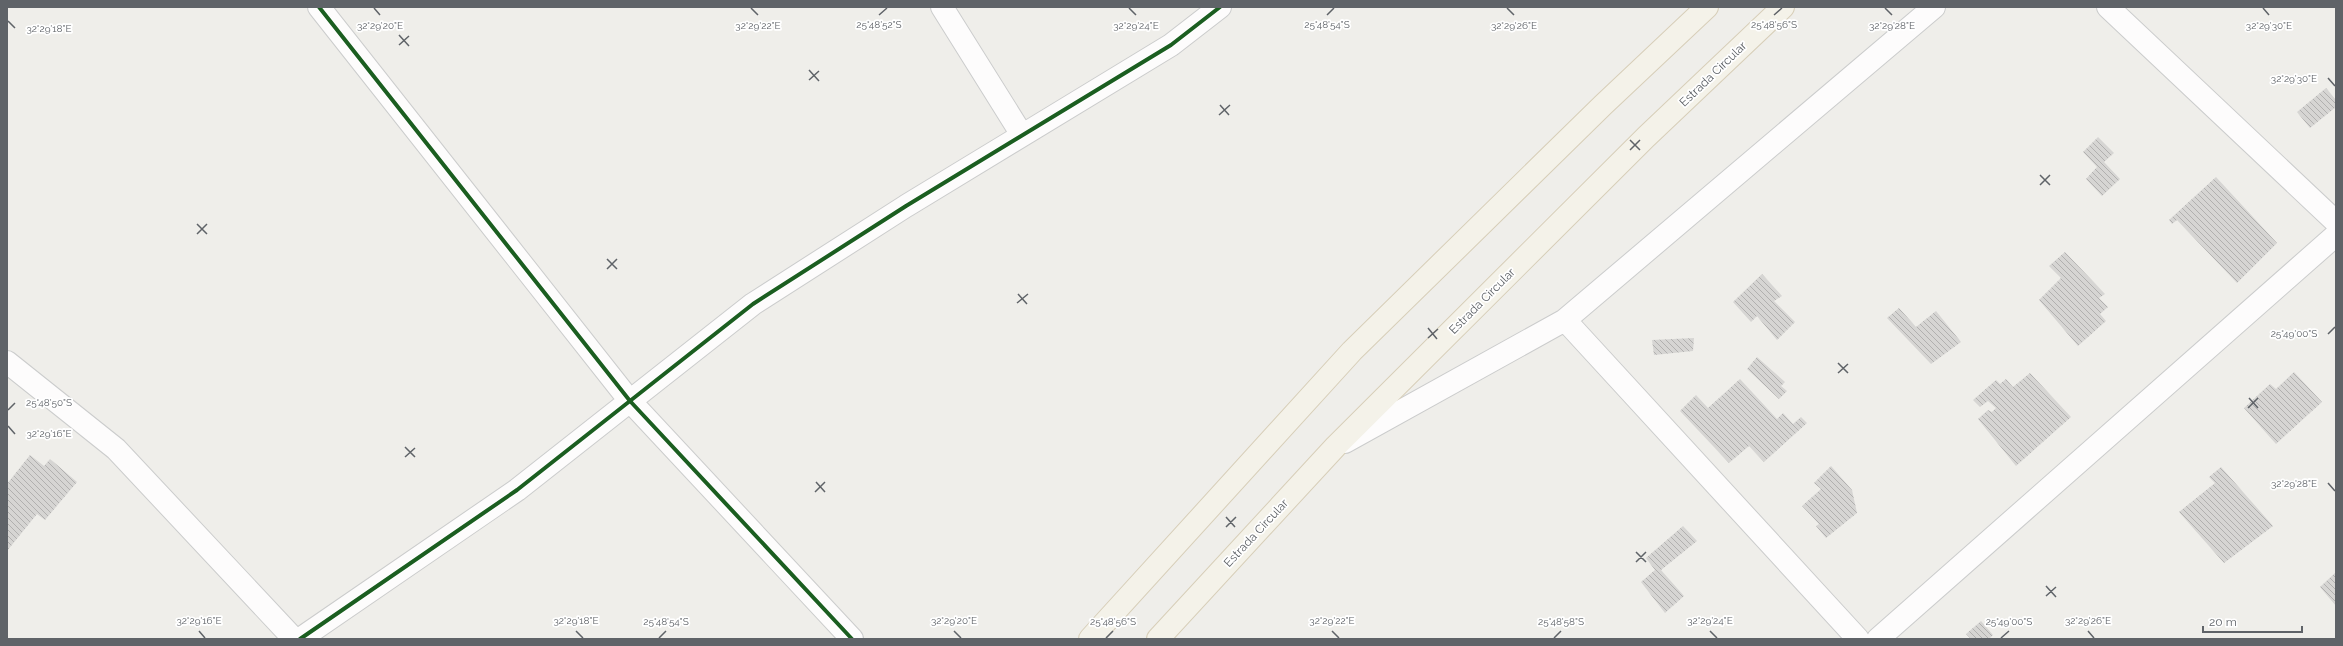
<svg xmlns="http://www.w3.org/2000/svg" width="2343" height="646" font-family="Raleway,sans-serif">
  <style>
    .building { fill: url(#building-back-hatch) }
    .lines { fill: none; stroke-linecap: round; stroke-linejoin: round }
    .minor-casing { stroke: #cbcccc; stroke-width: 24 }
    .primary-casing { stroke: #d7ceb8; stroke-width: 24 }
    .minor { stroke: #fdfcfc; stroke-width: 22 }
    .primary { stroke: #f4f2e9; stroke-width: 22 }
    .cycleway-casing { stroke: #fff; stroke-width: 6 }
    .cycleway { stroke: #1b5e20; stroke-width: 4 }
    .ticks { fill: none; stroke: #5f6368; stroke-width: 1.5 }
    .labels { text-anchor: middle; stroke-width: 3.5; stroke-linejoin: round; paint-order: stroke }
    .street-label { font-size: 12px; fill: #5f6368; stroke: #fff }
    .ticks-label { font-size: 10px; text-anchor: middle; fill: #5f6368; stroke: #fff; stroke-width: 3.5; stroke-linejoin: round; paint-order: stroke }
  </style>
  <defs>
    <pattern id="building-back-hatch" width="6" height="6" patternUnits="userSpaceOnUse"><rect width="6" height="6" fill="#d6d5d3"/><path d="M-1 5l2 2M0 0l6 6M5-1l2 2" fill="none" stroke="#b1b0af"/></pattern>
  </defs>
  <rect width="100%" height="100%" fill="#efeeea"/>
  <path class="building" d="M2326 88 2336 100V107L2310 128 2297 112Z
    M2098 137 2114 153 2104 162 2120 179 2102 196 2086 179 2097 167 2083 152Z
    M2216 177 2277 243 2237 283 2177 220 2172 224 2169 220Z
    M2065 252 2105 294 2099 298 2108 307 2100 314 2106 321 2078 346 2039 300 2061 278 2049 266Z
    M1762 274 1782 296 1774 301 1795 322 1777 340 1757 316 1751 322 1733 302Z
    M1899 308 1916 327 1936 311 1961 342 1931 364 1887 318Z
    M1694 338 1693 351 1654 355 1652 340Z
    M1757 357 1785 382 1781 386 1787 391 1779 399 1747 369Z
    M2294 372 2322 402 2276 444 2244 408 2270 384 2276 389Z
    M2030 373 2071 417 2016 466 1978 419 1988 410 1992 412 1996 408 1988 401 1980 407 1973 400 1996 380 2000 384 2006 379 2013 387Z
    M1740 379 1777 419 1783 413 1793 424 1801 417 1807 423 1764 462 1749 446 1729 463 1680 411 1696 395 1708 408Z
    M30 455 44 466 50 459 77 482 45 520 37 514 7 551V484Z
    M1831 466 1852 490 1857 513 1826 538 1816 526 1819 524 1802 506 1821 489 1814 483Z
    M2221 467 2273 526 2224 563 2179 512 2215 483 2209 477Z
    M1683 526 1697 541 1661 570 1684 596 1665 613 1641 582 1655 570 1646 558Z
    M2336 572V606L2320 587Z
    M1981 621 1993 635 1989 639H1971L1966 634Z"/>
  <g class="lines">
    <g class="minor-casing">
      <path id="minor" d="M319 7 630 401 852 639
        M942 7 1022 135
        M2108 7 2336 222
        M1565 320 1858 639
        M7 362 116 449 294 639
        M1345 442 1565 320 1934 7
        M300 639 517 490 753 304 906 206 1171 45 1220 7
        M1878 639 2336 235"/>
    </g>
    <g class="primary-casing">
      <path id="primary" d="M1090 639 1352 351 1603 105 1707 7
        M1158 639 1336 446 1646 137 1783 7"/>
    </g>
    <use href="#minor" class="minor"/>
    <use href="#primary" class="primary"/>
    <g class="cycleway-casing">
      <path id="cycleway" d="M319 7 630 401 852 639
        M300 639 517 490 753 304 906 206 1171 45 1220 7"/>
    </g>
    <use href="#cycleway" class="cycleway"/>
  </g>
  <path class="ticks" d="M374 8 380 15M751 8 758 15M1129 8 1136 15M1507 8 1514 15M1885 8 1892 15M2263 8 2269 15M879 15 887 8M1327 15 1334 8M1774 15 1782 8M8 21 15 28M399 35 409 46M399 45 409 36M809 70 819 81M2328 78 2335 86M809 80 819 71M1220 105 1229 115M1219 115 1230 105M1630 140 1640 150M1630 150 1640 140M2040 175 2050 185M2040 185 2050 175M197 224 207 234M197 234 207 224M607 259 617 269M607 269 617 259M1018 294 1027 304M1017 303 1028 294M1428 328 1437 339M2328 334 2335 327M1428 338 1438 329M1838 363 1848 373M1838 373 1848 364M2249 398 2258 408M2248 408 2258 398M8 410 15 403M8 426 15 434M405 447 415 457M405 457 415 448M816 482 825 492M2328 483 2335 491M815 492 825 482M1226 517 1235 527M1226 527 1236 517M1636 552 1646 562M1636 562 1646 552M2046 586 2056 597M2046 596 2056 587M199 631 205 638M576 631 583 638M954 631 961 638M1332 631 1339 638M1710 631 1717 638M2088 631 2094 638M659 638 666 631M1106 638 1113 631M1554 638 1561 631M2001 638 2009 631"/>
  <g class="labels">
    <g class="street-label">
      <text transform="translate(1713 74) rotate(-44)" y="4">Estrada Circular</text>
      <text transform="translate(1482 301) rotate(-45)" y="4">Estrada Circular</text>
      <text transform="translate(1256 533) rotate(-47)" y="4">Estrada Circular</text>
    </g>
  </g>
  <g class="ticks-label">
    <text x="879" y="28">25°48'52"S</text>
    <text x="1327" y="28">25°48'54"S</text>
    <text x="1774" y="28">25°48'56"S</text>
    <text x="1136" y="29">32°29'24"E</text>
    <text x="2269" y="29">32°29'30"E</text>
    <text x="380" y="29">32°29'20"E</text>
    <text x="758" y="29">32°29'22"E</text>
    <text x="1514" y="29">32°29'26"E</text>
    <text x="1892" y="29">32°29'28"E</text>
    <text x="49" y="32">32°29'18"E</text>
    <text x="2294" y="82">32°29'30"E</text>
    <text x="2294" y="337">25°49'00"S</text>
    <text x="49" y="406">25°48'50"S</text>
    <text x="49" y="437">32°29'16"E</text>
    <text x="2294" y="487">32°29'28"E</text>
    <text x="199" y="624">32°29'16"E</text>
    <text x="576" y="624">32°29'18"E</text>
    <text x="954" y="624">32°29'20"E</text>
    <text x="1332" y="624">32°29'22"E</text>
    <text x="1710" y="624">32°29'24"E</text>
    <text x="2088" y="624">32°29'26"E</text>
    <text x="666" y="625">25°48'54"S</text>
    <text x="1113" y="625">25°48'56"S</text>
    <text x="1561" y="625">25°48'58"S</text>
    <text x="2009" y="625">25°49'00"S</text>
  </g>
  <rect width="2343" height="646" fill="none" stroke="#5f6368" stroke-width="16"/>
  <path d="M2203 626v6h99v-6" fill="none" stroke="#5f6368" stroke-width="2"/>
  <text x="2209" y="626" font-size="12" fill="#5f6368" stroke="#ffffff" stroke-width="3" paint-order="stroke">20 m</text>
</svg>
